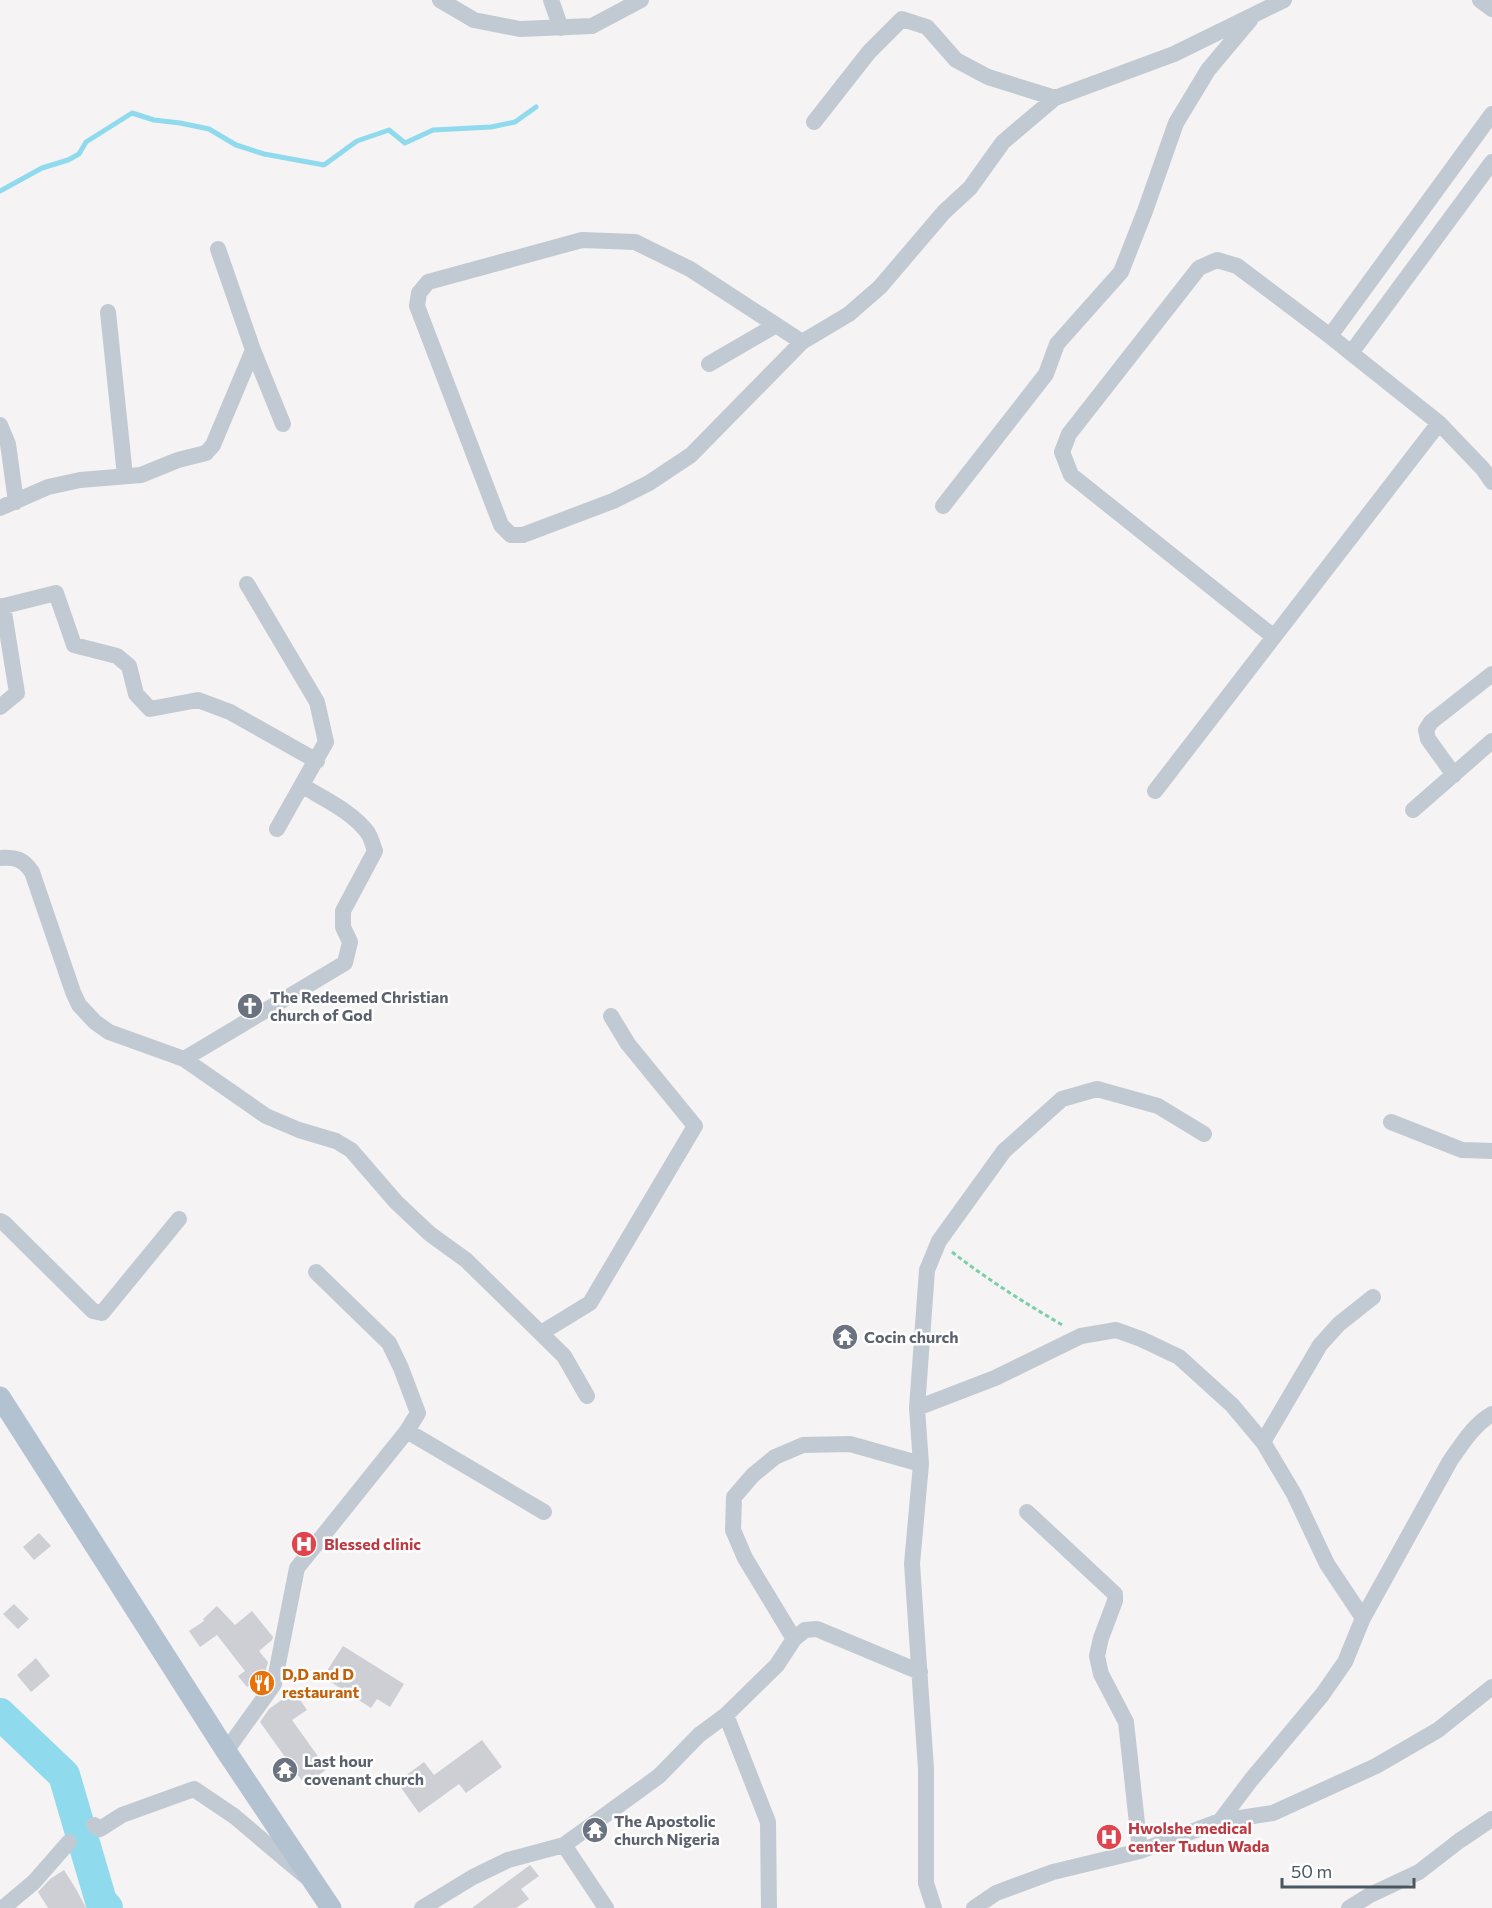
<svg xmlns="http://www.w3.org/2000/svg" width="1492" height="1908" font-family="Commissioner,sans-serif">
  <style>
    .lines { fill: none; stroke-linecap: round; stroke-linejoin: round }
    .stream { stroke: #90daee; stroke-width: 5 }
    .river { stroke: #90daee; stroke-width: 32 }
    .building { fill: #cdcfd5 }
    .path { stroke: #7ad0a6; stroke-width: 3; stroke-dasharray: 4.5 3; stroke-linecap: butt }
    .minor { stroke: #c1cad2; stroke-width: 16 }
    .major { stroke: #b3c2d1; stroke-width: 21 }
    .labels { text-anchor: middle; stroke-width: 5; stroke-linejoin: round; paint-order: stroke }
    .worship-label { font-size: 16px; font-weight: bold; fill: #5b616d; stroke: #fff; text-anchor: start }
    .health-label { font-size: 16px; font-weight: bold; fill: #be3a42; stroke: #fff; text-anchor: start }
    .food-label { font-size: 16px; font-weight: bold; fill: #c56008; stroke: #fff; text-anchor: start }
  </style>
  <rect width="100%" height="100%" fill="#f5f3f3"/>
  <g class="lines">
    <path class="stream" d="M0 191 42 168 68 160 79 154 86 142 132 113 154 120 180 123 209 129 236 145 264 154 324 165 357 141 389 130 405 143 433 130 491 127 515 122 536 107"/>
    <path class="river" d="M0 1714 64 1775 101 1901 107 1908"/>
  </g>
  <path class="building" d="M39 1533 51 1546 34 1560 23 1547Z
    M14 1604 29 1619 18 1629 3 1614Z
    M217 1606 235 1625 252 1611 273 1637 272 1640 259 1651 268 1662 265 1673 247 1687 238 1676 245 1671 217 1635 200 1647 189 1631 204 1621 203 1619Z
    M343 1646 404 1684 390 1707 377 1699 371 1708 323 1677Z
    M36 1658 50 1676 31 1692 17 1675Z
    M294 1691 307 1710 292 1720 327 1769 305 1785 260 1722 269 1709Z
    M482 1740 502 1767 466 1793 459 1784 419 1813 397 1782 424 1762 434 1775Z
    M530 1865 539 1876 521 1889 529 1899 516 1908H472Z
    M64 1870 76 1889 86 1908H48L38 1892 50 1879Z"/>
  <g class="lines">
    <path class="path" d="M952 1252C988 1280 1025 1303 1064 1326"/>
    <path class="minor" d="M440 0 474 20 520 29 592 26 641 0
      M551 0 561 28
      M1480 0 1492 9
      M1492 114 1330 336 1351 353 1492 162
      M814 122 869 52 902 19 927 27 956 60 988 77 1055 98
      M218 249 253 350 283 424
      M108 312 125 476
      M776 325 690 269 635 242 582 240 428 282 419 293 417 306 501 525 511 535H523L613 501 649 483 691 455 802 342
      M709 364 776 325 802 342 849 314 880 287 944 212 970 188 1003 142 1055 98 1174 54 1284 0
      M1439 423 1483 469 1492 482
      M0 425 8 444 16 502
      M943 506 1046 374 1057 344 1121 272 1145 211 1176 123 1208 70 1250 20
      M0 508 48 487 80 480 141 475 178 460 206 453 213 445 253 350
      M247 584 317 702 326 742 277 829
      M0 607 56 593 74 645 117 656 129 666 136 694 150 709 198 700 230 712 317 761
      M1274 637 1071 475 1062 452 1069 434 1199 268 1217 260 1237 266 1330 336
      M0 707 17 693 3 606
      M1454 775 1428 739 1426 730 1431 722 1492 674
      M1155 791 1439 423 1351 353
      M1413 810 1492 741
      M0 858C16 857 23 859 32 872L73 992 79 1005 95 1022 109 1032 184 1059 266 1116 299 1130 336 1141 351 1150 396 1202 430 1234 466 1260 564 1356 587 1396
      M184 1059 345 963 350 942 343 927V911L375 851C373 845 371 838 368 833 353 812 324 799 303 786
      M1391 1122 1462 1150 1492 1151
      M0 1221 4 1223 93 1311 102 1313 179 1219
      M541 1333 590 1303 695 1126 628 1044 611 1016
      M917 1408 995 1378 1081 1336 1116 1330 1141 1339 1179 1357 1232 1405 1263 1442 1294 1494 1327 1564 1363 1618
      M407 1431 544 1512
      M1263 1442 1320 1345 1339 1324 1373 1297
      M1027 1512 1115 1594V1601L1101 1638 1097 1656 1101 1674 1126 1722 1140 1851
      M794 1639 745 1558 733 1530 734 1497 753 1475 775 1457 803 1445 850 1444 921 1464
      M726 1715 768 1822 769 1908
      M226 1751 274 1684 297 1568 407 1431 418 1413 401 1368 389 1343 316 1272
      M1220 1821 1273 1813 1376 1766 1438 1730 1492 1687
      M94 1825 100 1829 122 1815 194 1789 234 1816 305 1876
      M564 1845 606 1908
      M3 1908 34 1882 69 1842
      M422 1908 473 1877 508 1860 564 1845 659 1776 699 1735 726 1715 777 1665 794 1639 805 1630 817 1629 920 1672
      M934 1908 926 1883V1769L912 1564 921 1464 917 1408 927 1270 939 1241 1004 1151 1062 1099 1097 1089 1158 1106 1204 1134
      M974 1908 996 1893 1053 1872 1140 1851 1220 1821 1251 1780 1322 1695 1345 1662 1363 1618 1450 1461C1462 1444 1474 1424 1492 1414
      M1349 1908 1370 1895 1419 1872 1459 1841 1492 1819"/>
    <path class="major" d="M0 1397 226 1751 331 1908"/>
  </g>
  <defs>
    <g id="church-disc" transform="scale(1.35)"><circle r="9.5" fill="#6b7280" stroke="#fff"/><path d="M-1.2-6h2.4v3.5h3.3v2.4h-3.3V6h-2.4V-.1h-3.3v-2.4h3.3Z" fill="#fff"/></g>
    <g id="temple-disc" transform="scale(1.35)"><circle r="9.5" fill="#6b7280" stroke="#fff"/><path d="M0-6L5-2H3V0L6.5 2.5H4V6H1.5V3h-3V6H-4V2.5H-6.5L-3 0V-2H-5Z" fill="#fff"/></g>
    <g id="hospital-disc" transform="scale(1.35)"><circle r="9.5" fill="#e0444e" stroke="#fff"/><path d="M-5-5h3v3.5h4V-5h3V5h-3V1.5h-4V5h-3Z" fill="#fff"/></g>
    <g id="restaurant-disc" transform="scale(1.35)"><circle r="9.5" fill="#e8710a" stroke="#fff"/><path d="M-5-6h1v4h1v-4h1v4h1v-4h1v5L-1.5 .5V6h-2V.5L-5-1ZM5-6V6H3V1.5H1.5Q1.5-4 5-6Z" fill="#fff"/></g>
  </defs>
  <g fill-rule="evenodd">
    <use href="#church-disc" x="250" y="1006"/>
    <use href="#temple-disc" x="845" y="1337"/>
    <use href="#hospital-disc" x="304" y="1544"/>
    <use href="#restaurant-disc" x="262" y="1683"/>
    <use href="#temple-disc" x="285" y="1770"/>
    <use href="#temple-disc" x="595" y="1830"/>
    <use href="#hospital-disc" x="1109" y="1837"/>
  </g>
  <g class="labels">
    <g class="worship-label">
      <text x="270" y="1003">The Redeemed Christian<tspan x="270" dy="18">church of God</tspan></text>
      <text x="864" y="1343">Cocin church</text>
      <text x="304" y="1767">Last hour<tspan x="304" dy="18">covenant church</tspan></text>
      <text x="614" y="1827">The Apostolic<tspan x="614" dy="18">church Nigeria</tspan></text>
    </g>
    <g class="health-label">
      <text x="324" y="1550">Blessed clinic</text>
      <text x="1128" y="1834">Hwolshe medical<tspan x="1128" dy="18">center Tudun Wada</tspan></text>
    </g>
    <g class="food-label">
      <text x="282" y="1680">D,D and D<tspan x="282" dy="18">restaurant</tspan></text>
    </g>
  </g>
  <path d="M1282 1878v9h132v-9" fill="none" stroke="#4a5661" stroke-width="3"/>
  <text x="1291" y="1878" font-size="18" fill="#4a5661" stroke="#ffffff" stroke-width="4.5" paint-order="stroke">50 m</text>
</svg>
